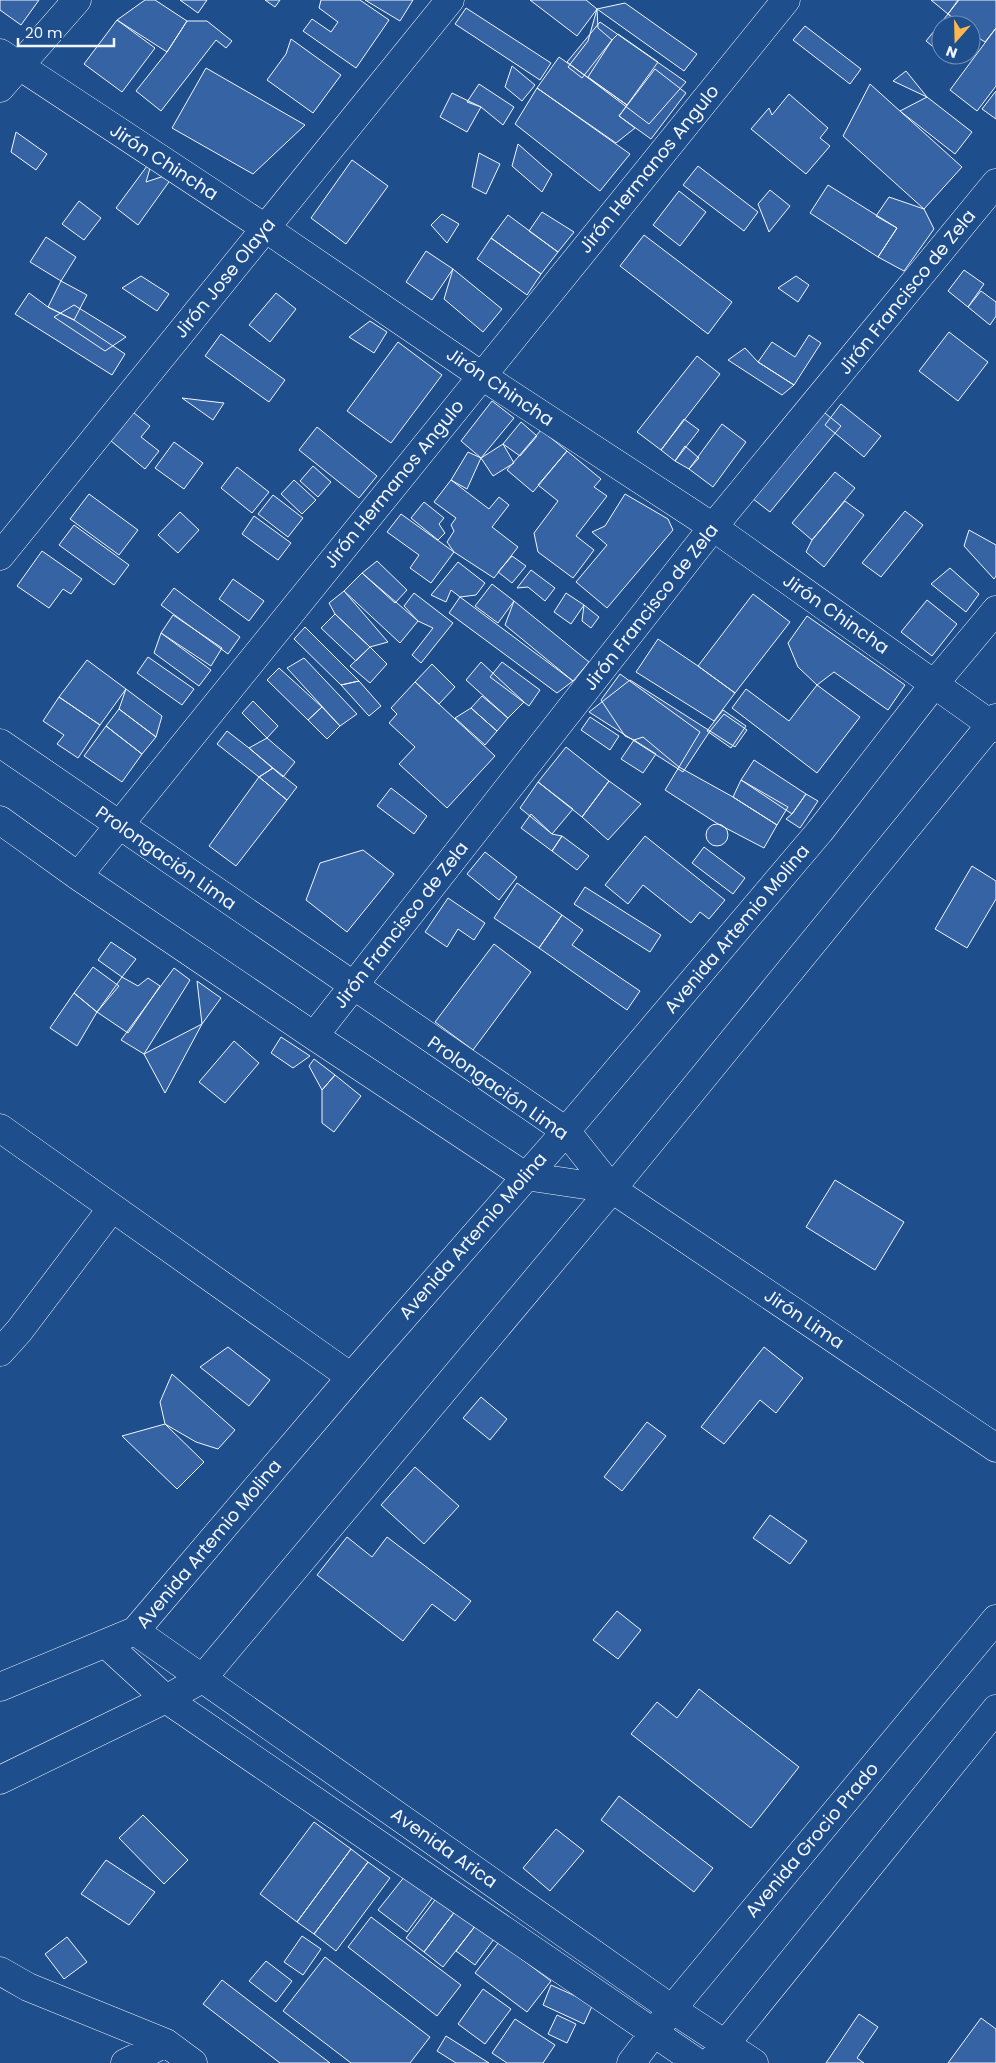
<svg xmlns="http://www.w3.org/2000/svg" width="996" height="2063" font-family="Poppins,sans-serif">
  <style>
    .building { fill: #3563a3; stroke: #f2f6ff }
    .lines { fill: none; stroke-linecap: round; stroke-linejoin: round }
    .minor-casing { stroke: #f2f6ff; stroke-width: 29 }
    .minor { stroke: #1f4e8c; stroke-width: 28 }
    .labels { text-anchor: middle; stroke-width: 4; stroke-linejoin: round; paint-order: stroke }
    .street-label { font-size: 18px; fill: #f2f6ff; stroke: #1f4e8c }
  </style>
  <rect width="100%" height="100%" fill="#1f4e8c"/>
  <path class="building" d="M0 0H39L21 25 0 10Z
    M145 0H155L187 21 167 52 117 20Z
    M180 0H207L198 13Z
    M265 0H280L275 7Z
    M321 0H360L389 20 356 68 303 31 312 19 331 32 338 22 319 8Z
    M365 0H413L400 21Z
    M530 0H586L597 9 577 36Z
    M931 0H958L948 14Z
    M959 0H996V28L985 42 971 33V25H961L948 14Z
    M625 3 697 54 684 71 597 9Z
    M466 8 551 63 540 80 455 24Z
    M597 9 598 28 612 40 582 78 568 67 588 41Z
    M948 14 961 25H941V53L926 41Z
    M117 20 155 48 122 92 84 64Z
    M187 21H207L232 41 226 48 216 40 161 111 136 91 167 52Z
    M600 22 686 82 649 124 567 62Z
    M805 26 861 69 850 84 793 40Z
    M996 28V86L977 111 950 90Z
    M618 34 658 62 627 105 588 77 612 40Z
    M291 39 341 75 313 113 267 80 286 54Z
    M943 55H956L951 61Z
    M559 57 627 105 619 116 635 128 616 143 537 88Z
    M512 66 535 85 522 101 505 87Z
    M206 68 305 125 253 174 172 128Z
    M655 69 686 93 651 139 619 116Z
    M906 71 927 97 893 81Z
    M479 84 514 107 503 125 481 107 467 102Z
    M870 84 962 167 924 209 843 136Z
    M537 88 630 154 600 191 515 124Z
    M996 91V119L982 109Z
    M452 93 481 107 467 132 440 117Z
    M789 94 828 128 820 138 830 146 806 174 751 129 769 108 772 115Z
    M927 97 972 132 955 154 900 111Z
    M16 132 47 154 36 170 11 152Z
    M518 144 552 174 542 192 512 166Z
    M479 153 500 164 486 194 472 187Z
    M153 158 146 182 176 172 138 225 116 208Z
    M352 160 388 186 346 244 311 218Z
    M698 166 758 212 744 231 683 185Z
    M828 185 897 228 878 257 810 213Z
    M770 190 790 206 769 232 758 204Z
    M679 191 706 212 680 246 653 225Z
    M889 197 924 209 934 229 904 271 878 257 897 228 876 216Z
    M79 201 101 218 84 240 62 224Z
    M542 212 574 232 558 252 529 231Z
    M442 214 459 224 447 243 431 225Z
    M508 215 558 252 541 274 491 238Z
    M644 235 732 302 708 334 620 266Z
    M46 237 76 257 61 281 30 262Z
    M491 238 541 274 527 295 477 259Z
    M426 251 453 269 432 300 406 282Z
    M453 269 502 309 483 332 444 299Z
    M964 270 984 284 968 307 948 291Z
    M141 276 169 294 157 311 122 288Z
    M796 276 809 285 798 302 778 288Z
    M61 281 87 295 74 320 48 307Z
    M981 291 996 302V316L990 325 968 307Z
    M29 293 48 307 74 320 125 354 112 375 15 314Z
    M276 293 296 309 270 342 249 325Z
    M74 305 126 337 105 351 54 317Z
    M370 321 387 332 374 353 349 337Z
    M949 332 988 362 958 401 919 371Z
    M221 334 285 380 269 402 205 356Z
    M809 335 821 343 794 385 758 362 772 342 795 357Z
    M398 342 442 375 391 443 347 411Z
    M745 348 758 362 794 385 782 395 728 360Z
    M697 356 720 374 661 450 637 432Z
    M182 398 224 403 213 420Z
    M492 401 514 418 481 458 461 441Z
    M841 404 881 436 864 457 825 425Z
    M128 408 150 426 141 437 159 451 145 469 105 436Z
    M820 409 841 426 770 512 748 495Z
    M684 419 699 430 675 461 661 450Z
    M521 422 537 436 520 456 503 444Z
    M722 424 746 442 713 487 689 469Z
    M317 427 377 476 359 498 299 450Z
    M541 430 567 451 533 492 507 470Z
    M174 442 203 463 184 489 155 468Z
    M503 444 514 463 493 476 481 458Z
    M685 446 699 458 689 469 675 461Z
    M567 451 601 479 594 487 607 496 576 536 594 550 573 578 538 552 534 533 558 501 538 485Z
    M468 452 481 458 467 489 451 480Z
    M313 466 331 482 318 497 300 481Z
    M237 467 269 492 252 513 221 488Z
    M835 472 855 488 812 540 792 523Z
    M294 480 316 500 302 514 281 494Z
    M451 480 489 509 499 497 509 505 492 527 518 547 494 578 454 552 447 542 454 531 451 525 456 518 434 502Z
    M89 494 138 530 119 555 70 519Z
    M625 494 668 519 673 530 607 608 576 582 607 545 592 532 605 526Z
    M273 495 303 518 288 537 258 514Z
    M845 501 864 515 824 567 806 552 812 540Z
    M424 502 444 518 439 524 445 533 438 540 411 518Z
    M905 511 923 525 881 577 862 563Z
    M180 512 199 530 178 553 158 535Z
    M401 514 454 552 431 583 410 568 419 555 387 532Z
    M254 516 291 543 278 560 242 534Z
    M74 525 129 565 114 585 59 545Z
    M969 530 996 545V576L994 579 964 546Z
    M42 551 82 579 71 594 63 589 49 608 17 586Z
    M512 556 526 566 512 583 498 572Z
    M377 561 407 590 395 603 362 573Z
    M458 562 485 583 476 595 460 597 451 590 446 602 431 595Z
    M950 568 979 594 966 612 931 584Z
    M531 570 555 588 545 601 528 587 517 588Z
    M362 573 418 621 400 643 344 591Z
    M233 579 264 601 249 621 219 599Z
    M492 584 514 601 498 623 475 606Z
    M174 588 240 637 228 654 161 605Z
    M344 591 388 642 370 647 335 614 329 603Z
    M414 593 453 623 421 663 412 655 433 628 418 621 404 606Z
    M566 593 584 605 571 624 554 612Z
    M753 594 790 622 735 693 698 666Z
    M460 597 573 681 557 693 449 613Z
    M927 600 957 624 932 656 901 632Z
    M514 601 589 662 573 681 505 625Z
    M584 605 599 617 591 628 582 621Z
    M335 614 370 647 356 661 321 628Z
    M173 615 222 648 211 666 161 633Z
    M807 616 905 685 888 710 834 672 817 685 798 667 788 643Z
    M305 627 359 681 341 685 294 639Z
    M161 633 211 670 199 686 154 653Z
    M658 639 698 666 735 693 714 721 636 672Z
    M370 647 387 664 370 683 350 666Z
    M148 657 194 689 182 705 137 673Z
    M304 658 357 714 340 726 287 668Z
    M87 660 126 689 100 725 59 697Z
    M481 662 524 702 508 718 466 680Z
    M502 662 540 690 529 706 490 677Z
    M432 664 455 687 439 704 415 682Z
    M279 668 322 707 308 720 267 680Z
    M620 674 700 732 679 767 643 737 634 740 625 736 601 700Z
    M630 680 710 731 683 772 589 712Z
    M359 681 381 706 369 716 341 685Z
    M415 682 495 756 447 808 399 764 415 747 389 723 397 714 391 708Z
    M817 685 860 717 817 773 732 708 746 689 789 721Z
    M126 689 162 716 156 737 119 709Z
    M482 696 508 718 497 731 471 708Z
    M59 697 100 725 78 758 57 744 64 735 43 721Z
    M253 701 278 726 267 738 242 713Z
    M322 707 340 726 327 739 308 720Z
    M471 708 497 731 485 745 455 718Z
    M119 709 156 737 142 754 106 726Z
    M723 710 746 726 731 748 707 731Z
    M724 714 747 730 735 747 710 731Z
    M590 717 619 736 610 750 581 730Z
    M106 726 142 754 122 782 84 756Z
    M227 731 249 748 273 768 259 777 217 744Z
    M267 738 295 762 283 777 249 748Z
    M634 740 656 754 643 773 621 759Z
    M566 747 609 781 582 817 538 782Z
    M754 760 806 794 792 814 741 780Z
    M679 767 733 797 777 825 764 848 718 824 665 790Z
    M273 768 297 787 287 800 259 777Z
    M259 777 287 800 236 866 209 846Z
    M741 780 788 807 777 825 733 797Z
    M609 781 641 804 608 840 582 817Z
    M538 782 573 809 552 834 520 808Z
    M391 788 427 816 414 834 377 806Z
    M806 794 818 801 800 828 786 819 792 814Z
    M531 814 552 834 562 836 552 851 521 828Z
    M706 835a11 11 0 1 1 22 0a11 11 0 1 1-22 0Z
    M562 836 589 856 577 870 552 851Z
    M645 836 725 900 709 919 700 912 691 923 643 885 628 904 605 885Z
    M704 847 745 878 733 894 692 863Z
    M363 850 394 874 347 932 306 900 320 863Z
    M485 852 517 877 499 900 467 874Z
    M972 866 996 881V899L967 948 935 929Z
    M517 883 562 915 539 948 494 918Z
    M585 887 661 935 650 952 574 904Z
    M448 898 485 923 474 940 458 929 447 947 425 932Z
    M562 915 583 930 572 945 640 991 627 1010 539 948Z
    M111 942 136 959 122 977 98 960Z
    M494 944 531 972 473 1050 435 1022Z
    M93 967 119 986 97 1012 74 993Z
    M174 968 190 980 144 1054 121 1040Z
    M122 977 138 986 148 978 160 986 128 1033 97 1012Z
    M197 981 221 998 202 1024Z
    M74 993 97 1012 77 1046 50 1028Z
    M202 1024 165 1093 144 1054Z
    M281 1037 310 1056 293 1068 271 1053Z
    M234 1041 259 1063 225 1103 199 1082Z
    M314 1059 335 1075 322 1090 309 1066Z
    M335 1075 361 1096 334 1132 322 1123V1090Z
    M835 1180 904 1222 875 1270 806 1227Z
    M228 1347 270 1380 249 1406 200 1367Z
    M764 1347 803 1378 776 1413 760 1400 724 1444 701 1427Z
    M172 1374 235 1430 218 1449 196 1442 165 1424 160 1402Z
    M481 1397 507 1419 490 1440 463 1418Z
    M647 1422 666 1436 622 1491 604 1477Z
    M165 1424 204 1462 177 1489 122 1436Z
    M415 1467 459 1506 424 1544 381 1505Z
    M770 1515 807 1541 790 1564 753 1538Z
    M347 1537 372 1557 387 1537 471 1601 455 1621 432 1604 403 1641 317 1575Z
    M617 1611 641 1630 618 1659 593 1640Z
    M699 1689 799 1767 751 1828 631 1734 657 1702 677 1718Z
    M619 1796 713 1868 694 1892 601 1820Z
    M143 1815 188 1860 164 1884 119 1838Z
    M314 1822 351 1849 297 1922 260 1894Z
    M556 1829 584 1851 550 1891 523 1868Z
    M351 1849 368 1862 314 1934 297 1922Z
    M106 1860 155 1892 129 1925 81 1894Z
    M368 1862 390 1878 336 1951 314 1934Z
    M405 1876 433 1897 407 1932 378 1910Z
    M438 1896 456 1910 424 1952 406 1938Z
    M456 1910 476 1925 443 1967 424 1952Z
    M371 1917 461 1985 437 2016 348 1947Z
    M476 1925 494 1939 475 1965 456 1951Z
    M302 1936 321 1949 303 1975 284 1962Z
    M67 1937 87 1962 64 1979 45 1954Z
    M499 1942 551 1981 527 2012 475 1973Z
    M325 1957 430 2037 410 2063H351L283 2011Z
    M266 1961 292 1981 276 2002 249 1981Z
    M222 1980 330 2063H280L203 2004Z
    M551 1985 593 2004 584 2024 543 2005Z
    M483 1989 511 2009 485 2044 458 2024Z
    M859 2014 878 2027 857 2058 864 2063H826Z
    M557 2015 576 2024 567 2043 548 2034Z
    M981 2018 996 2029V2063H948Z
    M515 2019 555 2045 543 2063H507L492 2053Z
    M446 2036 489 2063H456L437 2051Z"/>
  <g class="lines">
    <g class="minor-casing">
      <path id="minor" d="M0 53 265 228 482 376 713 527 996 728
        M0 88 77 0
        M0 556 450 0
        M0 743 566 1131 612 1189 996 1448
        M0 820 78 876 314 1036 525 1176 612 1189
        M78 876 786 0
        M314 1036 713 527 996 183
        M0 1128 351 1377
        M0 1352 19 1331 112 1208
        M135 1631 672 2009 754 2063
        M106 1644 166 1699 698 2063
        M0 1687 135 1631 351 1377 566 1131 820 831 935 683 996 610
        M0 1780 166 1699 202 1679 612 1189 996 718
        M0 1971 28 1987 166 2043 193 2063
        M714 2058 996 1709
        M125 2063 166 2043
        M631 2063 672 2009 996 1619"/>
    </g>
    <use href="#minor" class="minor"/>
  </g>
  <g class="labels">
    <g class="street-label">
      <text transform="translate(164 162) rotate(33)" y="6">Jirón Chincha</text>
      <text transform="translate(649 169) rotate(-51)" y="6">Jirón Hermanos Angulo</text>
      <text transform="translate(225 278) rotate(-51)" y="6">Jirón Jose Olaya</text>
      <text transform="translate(907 292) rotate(-51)" y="6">Jirón Francisco de Zela</text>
      <text transform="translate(500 387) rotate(34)" y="6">Jirón Chincha</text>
      <text transform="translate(394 484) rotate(-51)" y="6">Jirón Hermanos Angulo</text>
      <text transform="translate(651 607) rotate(-52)" y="6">Jirón Francisco de Zela</text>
      <text transform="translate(836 614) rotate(35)" y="6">Jirón Chincha</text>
      <text transform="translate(166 858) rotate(35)" y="6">Prolongación Lima</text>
      <text transform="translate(401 925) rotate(-52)" y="6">Jirón Francisco de Zela</text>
      <text transform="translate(737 929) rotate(-50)" y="6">Avenida Artemio Molina</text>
      <text transform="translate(498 1088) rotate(35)" y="6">Prolongación Lima</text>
      <text transform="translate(473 1236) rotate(-49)" y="6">Avenida Artemio Molina</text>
      <text transform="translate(804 1319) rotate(34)" y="6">Jirón Lima</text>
      <text transform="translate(209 1544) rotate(-50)" y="6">Avenida Artemio Molina</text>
      <text transform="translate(812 1840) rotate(-50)" y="6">Avenida Grocio Prado</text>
      <text transform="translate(444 1848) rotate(35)" y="6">Avenida Arica</text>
    </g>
  </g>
  <g transform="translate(956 40) rotate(200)"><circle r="24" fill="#1f4e8c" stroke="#7391ba"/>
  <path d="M0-4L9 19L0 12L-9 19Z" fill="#ffb74d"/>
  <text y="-8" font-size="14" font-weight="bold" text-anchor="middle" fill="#f2f6ff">N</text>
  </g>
  <path d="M18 38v8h96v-8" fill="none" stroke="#f2f6ff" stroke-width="2.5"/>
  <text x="25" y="38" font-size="15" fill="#f2f6ff" stroke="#1f4e8c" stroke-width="4" paint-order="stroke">20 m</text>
</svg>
